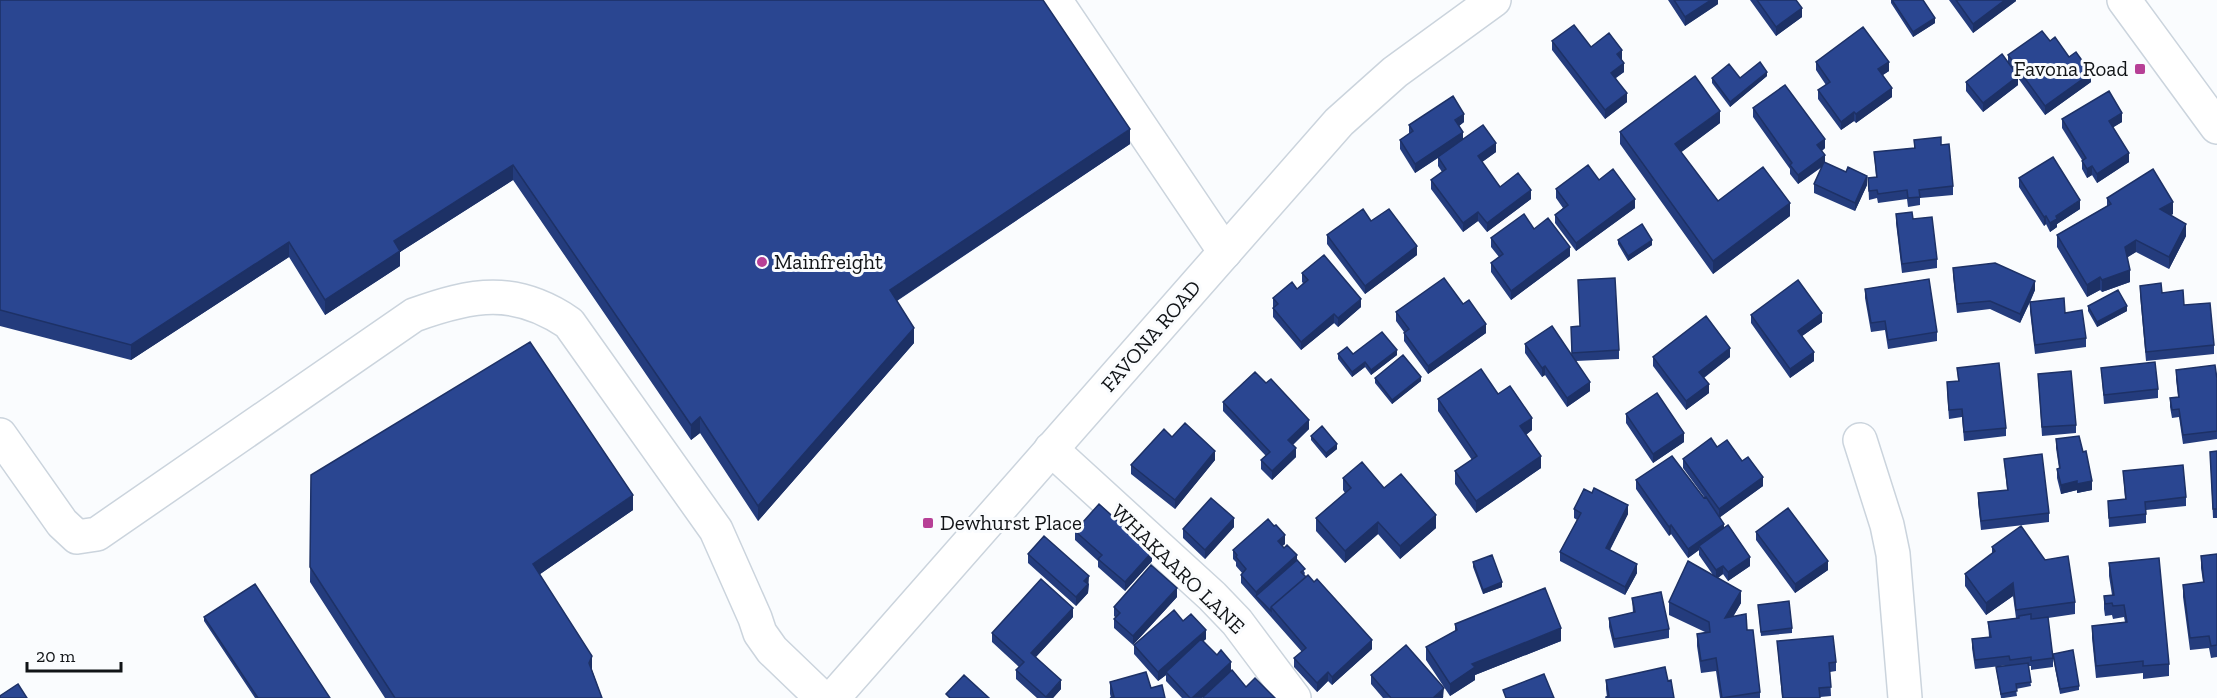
<svg xmlns="http://www.w3.org/2000/svg" width="2217" height="698" font-family="'Zilla Slab',serif">
  <style>
    .lines { fill: none; stroke-linecap: round; stroke-linejoin: round }
    .minor-casing { stroke: #cbd4dd; stroke-width: 36 }
    .major-casing { stroke: #cbd4dd; stroke-width: 36 }
    .minor { stroke: #fff; stroke-width: 33 }
    .major { stroke: #fff; stroke-width: 33 }
    .wall { fill: #243c7d }
    .shaded-wall { fill: #1d3166 }
    .building { fill: #2a4691; stroke: #1d3166; stroke-width: 1.5 }
    .poi-dot { fill: #b74096; stroke: #fafcfe; stroke-width: 2 }
    .labels { text-anchor: middle; stroke-width: 6; stroke-linejoin: round; paint-order: stroke }
    .poi-label { font-size: 21px; fill: #111417; stroke: #fafcfe; text-anchor: start }
    .street-label { font-size: 21px; fill: #111417; stroke: #fafcfe }
  </style>
  <rect width="100%" height="100%" fill="#fafcfe"/>
  <g class="lines">
    <g class="minor-casing">
      <path id="minor" d="M1055 0 1225 252
        M2124 0 2217 127
        M0 435 62 523 77 537 97 534 414 315C472 294 515 286 569 323L716 530 755 618 760 633 772 650 822 698
        M1860 440 1887 525 1893 554 1905 698
        M1051 449 1212 596 1237 622 1294 698"/>
    </g>
    <g class="major-casing">
      <path id="major" d="M833 698 1339 122 1395 72 1494 0"/>
    </g>
    <use href="#minor" class="minor"/>
    <use href="#major" class="major"/>
  </g>
  <path class="wall" d="M0 0 1130 144 897 301 914 343 758 521 700 433 691 440 513 180 400 252V266L325 315 289 257 131 360 0 326Z
    M1668 0H1718V4L1685 26Z
    M1750 0H1796L1802 17 1776 36Z
    M1891 0H1923L1935 23 1913 37 1891 3Z
    M1949 0H2016V1L1973 33Z
    M1552 41 1591 47 1622 59 1621 60 1624 72 1616 78 1627 102 1605 119 1552 50Z
    M2050 41 2069 57 2091 82 2045 115 2018 78V85L1983 112 1966 91V82L2008 63V55Z
    M1816 62 1889 71 1883 75 1892 97 1856 123 1854 121 1841 130 1818 99V90L1826 85 1816 70Z
    M1767 76 1730 107 1712 83V78H1740Z
    M1753 108 1825 148 1822 151 1825 163 1867 185 1855 211 1814 193V184L1822 167 1798 184 1790 174V169L1753 117Z
    M2062 119 2122 122 2113 127 2129 162 2097 183 2092 175 2087 178 2082 169V160L2062 128Z
    M1464 122 1459 126 1463 139 1496 152 1482 162 1500 187 1531 199 1487 232 1478 221 1463 232 1431 189V180L1442 172 1438 166V158L1415 173 1400 149V140L1409 134V125Z
    M1720 123 1681 152 1718 201 1790 216 1713 274 1620 144V132Z
    M1914 140 1941 145 1953 186V195L1920 198V205L1908 207 1907 199 1878 203 1877 198 1869 200 1868 178 1876 177 1874 152 1914 148Z
    M2019 178 2080 209 2057 224V227L2050 232 2046 224 2044 226 2019 187Z
    M1556 189 1635 208 1576 251 1555 223V215L1563 208 1556 198Z
    M2107 198 2173 214 2171 215 2186 236 2169 269 2136 252 2127 257 2130 282 2102 292 2100 290 2087 297 2057 247V235L2107 206Z
    M1896 214 1913 219 1937 259V268L1902 273 1896 223Z
    M1371 221 1417 255 1365 294 1327 244V235Z
    M1491 238 1570 256 1511 300 1491 272V263L1499 257 1491 247Z
    M1618 240 1652 245 1628 261 1618 244Z
    M1953 268 2035 290 2030 302 2065 313 2086 338V347L2035 354 2030 311V302L2020 323 1990 309 1957 313 1953 276Z
    M1302 273 1361 307 1338 327 1334 323 1301 350 1273 317V298L1297 289 1303 283 1302 282Z
    M2140 286 2162 293 2184 305 2214 345V354L2146 361 2140 295Z
    M1865 289 1937 332V341L1888 349 1885 330 1871 332 1865 298Z
    M1463 304 1486 333 1428 374 1404 341V332L1396 321V312Z
    M2088 306 2127 311 2097 327 2088 311Z
    M1751 315 1822 322 1802 336 1814 361 1790 378 1751 323Z
    M1571 336 1619 350V359L1576 361 1590 391 1567 407 1545 375 1542 377 1525 353V344L1572 356Z
    M1338 354H1353L1397 355 1371 375 1365 367 1352 377 1338 359Z
    M1653 357H1730L1704 378 1709 393 1686 410 1653 366Z
    M1957 368 2006 428V436L1964 441 1962 417 1949 419 1947 391V382L1958 381Z
    M2101 368 2158 389V398L2104 404Z
    M2176 370 2217 379V439L2183 444 2179 417 2172 418 2170 407V398L2178 397 2176 379Z
    M2038 374 2076 425V433L2042 436Z
    M1375 378 1421 381 1392 404 1375 383Z
    M1498 394 1532 430 1526 435 1541 468 1476 513 1455 484V471L1472 460 1438 411V399Z
    M1223 402 1309 429 1293 445 1296 457 1272 480 1261 469V460L1266 456 1223 411Z
    M1626 414 1684 442 1653 463 1626 423Z
    M1311 436 1337 449 1326 458 1311 440Z
    M1172 437 1215 460 1175 509 1131 474V465Z
    M2056 439 2083 452 2092 490 2077 493V490L2061 494 2057 478V469L2059 468 2056 448Z
    M1717 447 1742 461 1763 486 1720 517 1724 528 1750 566 1728 581 1723 574 1718 578 1741 603 1733 617 1747 630 1760 692V698H1720L1716 671 1701 673 1697 646V634L1705 632 1669 615V602L1713 575 1699 555V550L1688 558 1671 534 1669 536 1636 489V480L1704 498H1705L1683 468V459Z
    M2217 451V518H2213L2210 452Z
    M2004 459 2049 513V522L1981 530 1978 502V493L2007 490Z
    M2123 471 2186 497V506L2146 510V523L2109 527 2108 501 2125 499Z
    M311 475 633 510 540 574 592 670 602 698H385L310 582Z
    M1343 478 1384 488 1436 528 1400 559 1378 534 1345 563 1316 531V518L1345 493 1343 490Z
    M1574 509 1628 514 1610 550 1637 573 1625 595 1560 561V552L1577 520 1574 518Z
    M1234 527 1205 559 1183 538V529Z
    M1075 531 1152 561 1125 591 1098 567V561L1075 540Z
    M1756 532 1828 570 1795 593 1756 540Z
    M1285 544 1282 546 1297 560 1305 573 1304 575 1372 649 1332 685 1328 681 1317 692 1294 667V658L1302 652 1241 583V575L1242 573 1236 566V562L1233 559V550Z
    M1992 547 2075 602V614L2048 618 2053 658V667L2031 670V666H2028L2031 686 2016 689 2017 696 2004 698H2001L1996 667 2009 665 1975 669 1972 648V639L1989 637 1988 622 2016 618 2013 596 1986 615 1965 586V574L1992 554Z
    M1028 554 1089 584 1088 593 1076 606 1028 563Z
    M2217 554V657L2211 658 2209 648 2190 650 2183 597V585L2203 582 2201 568V556Z
    M1473 562 1502 587 1483 594 1473 567Z
    M2109 563 2169 664V676L2143 679V673L2096 678 2092 638V626L2125 622 2124 617 2113 619 2112 615 2105 616 2104 609V596L2112 595 2109 576Z
    M1177 597 1133 645 1114 628V619L1116 618 1114 616V607Z
    M1632 598 1669 629V638L1614 648 1609 627V618L1633 613Z
    M1758 605 1792 628V633L1761 636Z
    M204 617 330 698H255L204 621Z
    M1073 617 1036 657 1061 689 1053 698H1037L1016 679V670L1019 667 992 642V633Z
    M1183 621 1206 639 1203 641 1246 687 1275 698H1203V697L1202 698H1182L1166 681V675L1158 681 1134 654V645Z
    M1455 624 1561 641 1475 675V680L1450 696 1426 660V647L1455 631Z
    M1777 641 1836 662V671L1830 672 1831 696 1820 697V698H1782Z
    M2053 654 2079 686V690L2060 694 2053 658Z
    M1371 675 1444 697 1383 698 1371 684Z
    M1606 680 1668 681 1607 697 1606 689Z
    M1110 682 1151 688 1111 698 1110 694Z"/>
  <path class="shaded-wall" d="M1711 0H1718V4L1685 26V17Z
    M2005 0H2016V1L1973 33V24Z
    M1802 8V17L1776 36V27Z
    M1935 18V23L1913 37V32Z
    M1622 50V59L1617 63V54Z
    M1889 62V71L1878 78V69Z
    M1624 63V72L1611 81V73Z
    M1767 72V76L1730 107V102Z
    M2091 73V82L2045 115V106Z
    M2018 76V85L1983 112V103Z
    M1892 88V97L1856 123V114Z
    M1627 93V102L1605 119V110Z
    M1720 111V123L1675 157V144Z
    M1854 112V121L1841 130V122Z
    M2122 113V122L2109 130V121Z
    M1464 114V122L1455 129V120Z
    M1130 129V144L890 305V290Z
    M1463 132V141L1415 173V164Z
    M1825 139V148L1817 154V145Z
    M1496 143V152L1478 165V156Z
    M2129 153V162L2097 183V174Z
    M1825 155V164L1798 184V175Z
    M513 165V180L400 252V266L325 315V300L394 241Z
    M2092 166V175L2087 178V169Z
    M1867 176V185L1855 211V203Z
    M1531 190V199L1487 232V223Z
    M1635 199V208L1576 251V243Z
    M2080 200V209L2057 224V227L2050 232V223L2056 216Z
    M2173 202V214L2160 221V209Z
    M1790 203V216L1713 274V261Z
    M1478 212V221L1463 232V223Z
    M2046 216V224L2044 226V217Z
    M2186 224V236L2169 269V257Z
    M1652 240V245L1628 261V256Z
    M2136 240V252L2125 259V247Z
    M289 242V257L131 360V345Z
    M1417 246V255L1365 294V286Z
    M1570 247V256L1511 300V291Z
    M2130 270V282L2102 292V280Z
    M2100 277V290L2087 297V285Z
    M2035 281V290L2020 323V314Z
    M1361 299V307L1338 327V318Z
    M2127 306V311L2097 327V322Z
    M1822 313V322L1798 339V331Z
    M1334 314V323L1301 350V342Z
    M1486 324V333L1428 374V366Z
    M914 328V343L758 521V506Z
    M1730 348V357L1699 381V372Z
    M1397 350V355L1371 375V370Z
    M1814 352V361L1790 378V369Z
    M1365 362V367L1352 377V372Z
    M1545 366V375L1542 377V368Z
    M1421 377V381L1392 404V400Z
    M1590 382V391L1567 407V398Z
    M1709 384V393L1686 410V401Z
    M700 417V433L691 440V425Z
    M1532 418V430L1520 439V426Z
    M1309 420V429L1288 449V440Z
    M1684 433V442L1653 463V454Z
    M1337 444V449L1326 458V453Z
    M1296 448V457L1272 480V471Z
    M1215 451V460L1175 509V500Z
    M1541 456V468L1476 513V501Z
    M1763 477V486L1719 518V509Z
    M2077 481V490L2061 494V485Z
    M2092 481V490L2077 493V484Z
    M633 495V510L533 579V564Z
    M1628 505V514L1606 557V548Z
    M1436 515V528L1400 559V546Z
    M1234 518V527L1205 559V550Z
    M1378 522V534L1345 563V551Z
    M1724 524V533L1699 546V550L1688 558V549Z
    M1671 525V534L1669 536V527Z
    M1285 535V544L1278 550V541Z
    M1152 552V561L1125 591V582Z
    M1297 555V564L1256 596V592Z
    M1750 557V566L1728 581V572Z
    M1828 561V570L1795 593V584Z
    M1637 564V573L1625 595V587Z
    M1723 566V574L1716 579V570Z
    M1089 576 1088 593 1076 606V597L1084 581Z
    M1502 582V587L1483 594V590Z
    M2013 583V596L1986 615V603Z
    M1177 588V597L1133 645V636Z
    M1741 591V603L1725 630V618Z
    M1073 608V617L1031 662V653Z
    M1561 628V641L1475 675V680L1450 696V684L1472 664Z
    M1206 630V639L1167 673 1166 672V675L1158 681V672Z
    M1372 640V649L1332 685V677Z
    M592 656V671L589 663Z
    M1231 662V671L1202 698H1192Z
    M1328 672V681L1317 692V683Z
    M1061 680V689L1053 698H1046Z
    M1444 688 1443 698H1433Z"/>
  <path class="building" d="M0 0H1043L1130 129 890 290 914 328 758 506 700 417 691 425 513 165 394 241 400 251 325 300 289 242 131 345 0 310Z
    M1674 0H1711L1685 17Z
    M1757 0H1796L1802 8 1776 27Z
    M1892 0H1923L1935 18 1913 32Z
    M1956 0H2005L1973 24Z
    M1574 25 1591 47 1609 33 1622 50 1617 54 1624 63 1611 73 1627 93 1605 110 1552 41Z
    M1863 27 1889 62 1878 69 1892 88 1856 114 1854 112 1841 122 1818 90 1830 82 1816 62Z
    M2042 31 2050 41 2055 37 2069 57 2076 52 2091 73 2045 106 2008 55Z
    M2002 54 2018 76 1983 103 1966 82Z
    M1760 62 1767 72 1730 102 1712 78 1729 64 1740 78Z
    M1695 76 1720 111 1675 144 1718 201 1763 167 1790 203 1713 261 1620 132Z
    M1785 85 1825 139 1817 145 1825 155 1798 175 1790 165 1792 163 1753 108Z
    M2109 91 2122 113 2109 121 2129 153 2097 174 2092 166 2087 169 2082 161 2086 158 2062 119Z
    M1453 96 1464 114 1455 120 1463 132 1415 164 1400 140 1413 131 1409 125Z
    M1483 125 1496 143 1478 156 1500 187 1518 173 1531 190 1487 223 1478 212 1463 223 1431 180 1446 169 1438 157Z
    M1941 137V145L1949 144 1953 186 1919 190 1920 197 1908 198 1907 190 1878 194 1877 190 1869 191 1868 178 1877 177 1874 152 1915 148 1914 140Z
    M2053 157 2080 200 2056 216 2057 219 2050 223 2046 216 2044 217 2019 178Z
    M1824 162 1846 172 1848 167 1867 176 1855 203 1814 184Z
    M1588 165 1599 180 1613 169 1635 199 1576 243 1555 215 1568 205 1556 189Z
    M2153 169 2173 202 2160 209 2186 224 2169 257 2136 240 2125 247 2130 270 2102 280 2100 277 2087 285 2057 235 2111 204 2107 198Z
    M1363 209 1371 221 1389 209 1417 246 1365 286 1327 235Z
    M1912 212 1913 219 1932 217 1937 259 1902 264 1896 214Z
    M1524 214 1534 229 1548 218 1570 247 1511 291 1491 263 1503 254 1491 238Z
    M1642 224 1652 240 1628 256 1618 240Z
    M1324 255 1361 299 1338 318 1334 314 1301 342 1273 308 1278 304 1273 298 1292 282 1297 289 1308 280 1302 273Z
    M1995 263 2035 281 2020 314 1990 301 1957 304 1953 268Z
    M1444 278 1463 304 1469 300 1486 324 1428 366 1404 333 1409 329 1396 312Z
    M1615 278 1619 350 1572 353 1571 327 1580 326 1578 280Z
    M1929 279 1937 332 1888 340 1885 321 1871 323 1865 289Z
    M1798 280 1822 313 1798 331 1814 352 1790 369 1751 315Z
    M2161 283 2162 293 2183 290 2184 305 2210 303 2214 345 2146 352 2140 286Z
    M2118 290 2127 306 2097 322 2088 306Z
    M2064 298 2065 313 2082 310 2086 338 2035 345 2030 302Z
    M1706 316 1730 348 1699 372 1709 384 1686 401 1653 357Z
    M1552 326 1590 382 1567 398 1545 366 1542 368 1525 344Z
    M1382 332 1397 350 1371 370 1365 362 1352 372 1338 354 1347 347 1353 354Z
    M530 342 633 495 533 564 592 656 589 663 602 698H395L310 567 311 475Z
    M1403 355 1421 377 1392 400 1375 378Z
    M2155 362 2158 389 2104 395 2101 368Z
    M1999 363 2006 428 1964 432 1962 409 1949 410 1947 382 1959 381 1957 368Z
    M2215 365 2217 379V431L2183 435 2179 409 2172 410 2170 398 2179 397 2176 370Z
    M1481 369 1498 394 1510 386 1532 418 1520 426 1541 456 1476 501 1455 471 1477 456 1438 399Z
    M2071 371 2076 425 2042 427 2038 374Z
    M1255 372 1266 383 1271 379 1309 420 1288 440 1296 448 1272 471 1261 460 1270 452 1223 402Z
    M1657 393 1684 433 1653 454 1626 414Z
    M1185 423 1215 451 1175 500 1131 465 1164 429 1172 437Z
    M1322 426 1337 444 1326 453 1311 436Z
    M2079 436 2083 452 2086 451 2092 481 2077 484V481L2061 485 2057 469 2060 468 2056 439Z
    M1711 438 1717 447 1727 440 1742 461 1748 457 1763 477 1719 509 1683 459Z
    M2217 451V509H2213L2210 452Z
    M2042 454 2049 513 1981 521 1978 493 2008 490 2004 459Z
    M1672 456 1704 498 1706 497 1724 524 1688 549 1671 525 1669 527 1636 480Z
    M1362 462 1384 488 1401 474 1436 515 1400 546 1378 522 1345 551 1316 518 1351 488 1343 478Z
    M2183 465 2186 497 2145 502 2146 514 2109 518 2108 501 2126 499 2123 471Z
    M1594 488 1628 505 1606 548 1637 564 1625 587 1560 552 1581 513 1574 509 1584 489 1592 493Z
    M1211 498 1234 518 1205 550 1183 529Z
    M1099 504 1152 552 1125 582 1098 559 1102 555 1075 531Z
    M1788 508 1828 561 1795 584 1756 532Z
    M1268 519 1274 526 1276 525 1285 535 1278 541 1284 548 1287 545 1297 555 1256 592 1241 575 1246 569 1236 557 1237 555 1233 550Z
    M1728 525 1750 557 1728 572 1723 566 1716 570 1699 546Z
    M2021 526 2045 560 2068 556 2075 602 2016 610 2013 583 1986 603 1965 574 1995 551 1992 547Z
    M1044 536 1089 576 1084 581 1088 584 1076 597 1028 554Z
    M2217 554V645L2211 646 2209 636 2190 638 2183 585 2204 582 2201 556Z
    M1492 555 1502 582 1483 590 1473 562Z
    M2159 558 2169 664 2143 666V661L2096 666 2092 626 2127 622 2124 605 2113 606 2112 603 2105 604 2104 596 2114 595 2109 563Z
    M1297 560 1305 569 1301 572 1306 577 1271 607V611L1256 596Z
    M1688 561 1741 591 1725 618 1746 614 1747 630H1753L1760 692 1722 698 1716 658 1701 661 1697 634 1710 632 1709 622 1669 602Z
    M1151 565 1177 588 1133 636 1114 619 1120 613 1114 607Z
    M1308 575 1314 582 1317 579 1372 640 1332 677 1328 672 1317 683 1294 658 1306 648 1271 607Z
    M1041 579 1073 608 1031 653 1061 680 1046 697 1016 670 1024 662 992 633Z
    M255 584 330 698H258L204 617Z
    M1545 588 1561 628 1472 664 1475 667 1450 684 1426 647 1457 630 1455 624Z
    M1661 592 1669 629 1614 639 1609 618 1635 612 1632 598Z
    M1789 601 1792 628 1761 632 1758 605Z
    M1174 610 1183 621 1191 614 1206 630 1158 672 1134 645Z
    M2031 614V619L2048 617 2053 658 2031 661V657L2010 660 2009 656 1975 660 1972 639 1991 637 1988 622 2019 618V616Z
    M1833 636 1836 662 1829 663 1831 687 1819 688 1820 698H1783L1777 641Z
    M1201 639 1217 655 1221 650 1231 662 1192 698H1190L1166 672Z
    M1406 645 1444 688 1433 698H1391L1371 675Z
    M2073 650 2079 686 2060 689 2053 654Z
    M2028 663 2031 682 2016 684 2017 691 2001 694 1996 667Z
    M1665 667 1668 681 1671 680 1674 698H1606V697L1609 696 1606 680Z
    M1232 670 1246 687 1255 678 1275 698H1204L1203 697Z
    M1146 672 1151 688 1162 685 1165 698H1110L1114 697 1110 682Z
    M1544 674 1554 698H1506L1503 690Z
    M964 675 989 698H950L946 694Z
    M18 684 27 698H0V696Z"/>
  <g class="poi-dot">
    <rect x="2134" y="63" width="12" height="12" rx="3"/>
    <circle cx="762" cy="262" r="6"/>
    <rect x="922" y="517" width="12" height="12" rx="3"/>
  </g>
  <g class="labels">
    <g class="poi-label">
      <text x="2128" y="76" text-anchor="end">Favona Road</text>
      <text x="774" y="269">Mainfreight</text>
      <text x="940" y="530">Dewhurst Place</text>
    </g>
    <g class="street-label">
      <text transform="translate(1151 336) rotate(-49)" y="7">FAVONA ROAD</text>
      <text transform="translate(1178 569) rotate(44)" y="7">WHAKAARO LANE</text>
    </g>
  </g>
  <path d="M27 662v9h94v-9" fill="none" stroke="#111417" stroke-width="3"/>
  <text x="36" y="662" font-size="18" fill="#111417" stroke="#fafcfe" stroke-width="4.5" paint-order="stroke">20 m</text>
</svg>
